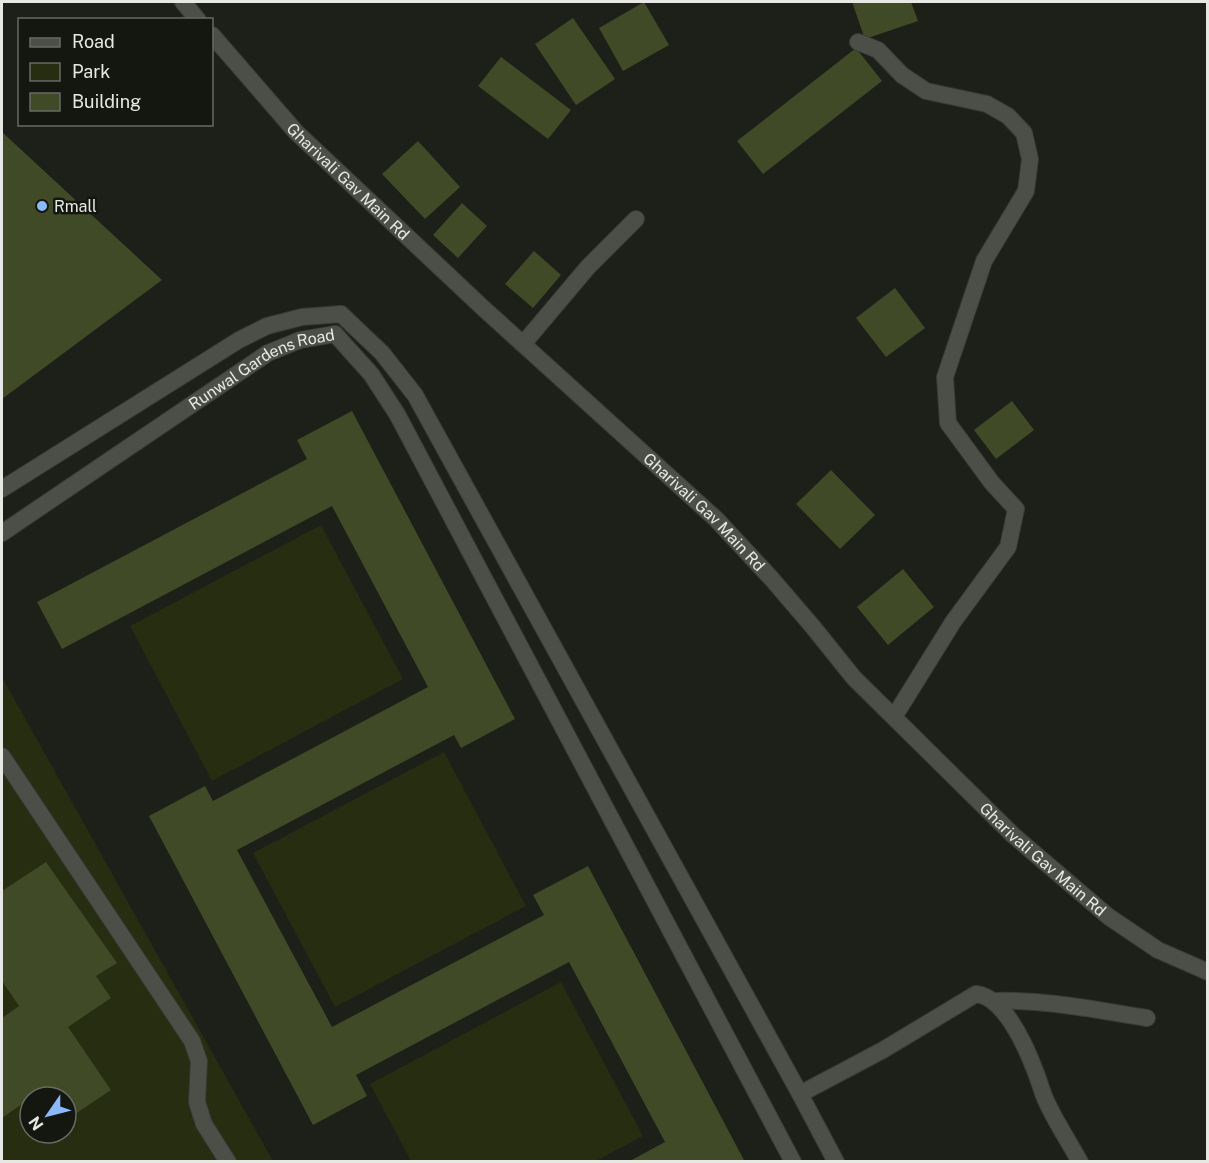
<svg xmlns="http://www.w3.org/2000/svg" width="1209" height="1163" font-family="'Public Sans',sans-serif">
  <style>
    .green { fill: #262d11; fill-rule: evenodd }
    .building { fill: #414a27 }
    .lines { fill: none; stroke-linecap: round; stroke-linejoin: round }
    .minor-casing { stroke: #383a35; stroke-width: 18 }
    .minor { stroke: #4c4f47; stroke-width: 16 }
    .poi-dot { fill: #8bbafc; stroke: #141610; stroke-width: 2 }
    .labels { text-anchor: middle; stroke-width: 5; stroke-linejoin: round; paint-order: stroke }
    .street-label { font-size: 16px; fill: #e7e8e4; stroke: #141610 }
    .poi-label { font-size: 16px; fill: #e7e8e4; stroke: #141610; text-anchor: start }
  </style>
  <rect width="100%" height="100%" fill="#1d1f19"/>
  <path class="green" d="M321 525 403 679 212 781 130 626Z
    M2 677 273 1161H2ZM30 1097H66V1133H30Z
    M444 752 526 906 335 1007 253 853Z
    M561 982 643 1136 596 1161H411L370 1084Z"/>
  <path class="building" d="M644 2 669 45 623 71 599 28Z
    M852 2H911L918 21 865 39Z
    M573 18 615 79 576 105 535 44Z
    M856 48 882 81 763 174 737 141Z
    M501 57 571 110 548 139 478 86Z
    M2 132 162 280 2 399Z
    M418 141 460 187 425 219 382 174Z
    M462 203 487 226 458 258 433 235Z
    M534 251 561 275 533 308 505 284Z
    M895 288 925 328 886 357 856 318Z
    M1012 401 1034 430 996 459 974 430Z
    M352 411 515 719 461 748 454 735 237 850 332 1027 544 915 533 895 588 866 745 1162H628L665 1142 569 962 356 1075 367 1096 313 1125 149 816 205 786 213 801 428 687 332 506 62 649 37 602 307 459 297 440Z
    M831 470 875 515 840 549 796 504Z
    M903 569 934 607 888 645 857 607Z
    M46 862 117 963 96 976 111 998 68 1027 111 1090 66 1120V1097H30V1115L22 1104 2 1118V1018L19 1006 2 981V891Z"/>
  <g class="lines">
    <g class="minor-casing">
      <g id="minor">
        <path d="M183 2 198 20"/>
        <path id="s1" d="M212 35 296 132 482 307 716 519 771 578 813 627 854 678 1013 835 1109 917 1158 950 1208 972"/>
        <path d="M858 42 878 50 902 75 926 91 987 104 1008 116 1024 133 1030 159 1026 191 984 261 945 377 948 423 992 483 1016 509 1008 547 953 622 894 717"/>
        <path d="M341 314 382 353 415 395 800 1094 836 1162"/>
        <path d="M335 334 371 374 397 414 793 1162"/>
        <path d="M523 344 588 267 636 219"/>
        <path d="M2 489 239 340 267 326 302 317 341 314"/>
        <path id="s2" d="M2 533 268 353 300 340 335 334"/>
        <path d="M2 756 192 1041 199 1061 197 1102 204 1124 228 1162"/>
        <path d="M993 1001C1045 999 1096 1010 1147 1018"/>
        <path d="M800 1094 883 1050 976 994C1005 997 1027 1049 1036 1073 1039 1081 1041 1088 1044 1096 1053 1118 1068 1140 1080 1162"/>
      </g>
    </g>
    <use href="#minor" class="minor"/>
  </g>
  <circle class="poi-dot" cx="42" cy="206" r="6"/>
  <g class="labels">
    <g class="street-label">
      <text dy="6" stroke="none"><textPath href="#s1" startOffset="200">Gharivali Gav Main Rd</textPath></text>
      <text dy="6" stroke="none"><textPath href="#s2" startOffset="309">Runwal Gardens Road</textPath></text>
      <text dy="6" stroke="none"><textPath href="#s1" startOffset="686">Gharivali Gav Main Rd</textPath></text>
      <text dy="6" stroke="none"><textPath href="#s1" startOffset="1172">Gharivali Gav Main Rd</textPath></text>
    </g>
    <g class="poi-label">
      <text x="54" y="212">Rmall</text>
    </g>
  </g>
  <rect width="1209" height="1163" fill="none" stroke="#e7e8e4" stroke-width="6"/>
  <rect x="18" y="18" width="195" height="108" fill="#141610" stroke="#686a65" stroke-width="1.5"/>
  <rect x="30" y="38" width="30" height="9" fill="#4c4f47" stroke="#686a65" stroke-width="1.5"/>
  <text x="72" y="48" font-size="18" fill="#e7e8e4">Road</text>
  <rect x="30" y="63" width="30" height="18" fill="#262d11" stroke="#686a65" stroke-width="1.5"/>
  <text x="72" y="78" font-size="18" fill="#e7e8e4">Park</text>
  <rect x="30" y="93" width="30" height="18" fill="#414a27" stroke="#686a65" stroke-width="1.5"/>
  <text x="72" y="108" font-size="18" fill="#e7e8e4">Building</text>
  <g transform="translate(48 1115) rotate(235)"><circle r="28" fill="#141610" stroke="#686a65" stroke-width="1.5"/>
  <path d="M0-4.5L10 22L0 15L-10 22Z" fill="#8bbafc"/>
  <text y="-9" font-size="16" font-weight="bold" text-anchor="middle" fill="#e7e8e4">N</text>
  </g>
</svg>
